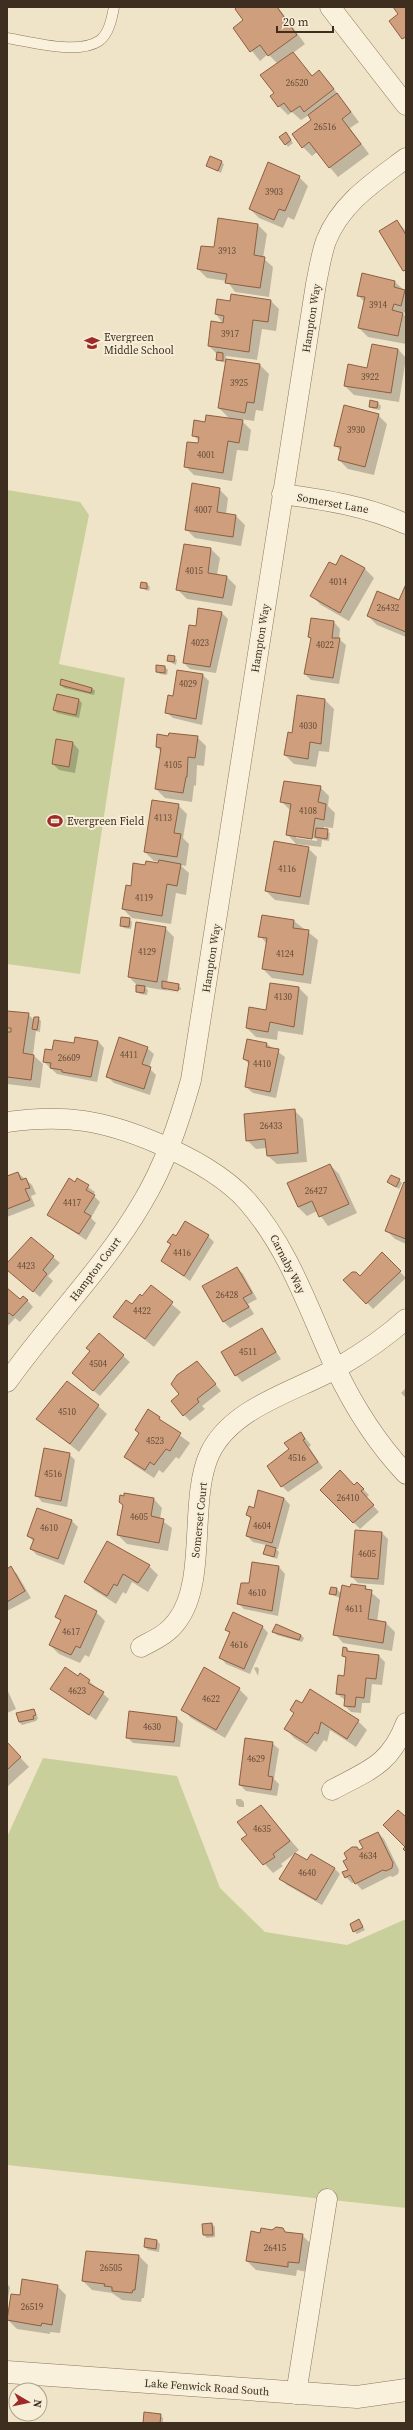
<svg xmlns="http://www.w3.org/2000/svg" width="413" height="2430" font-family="'Source Serif 4',serif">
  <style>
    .green { fill: #c9cf9b }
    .shadow { fill: #0003; fill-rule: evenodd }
    .building { fill: #cf9f7d; stroke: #8d5f41 }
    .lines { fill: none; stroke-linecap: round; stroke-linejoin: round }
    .service-casing { stroke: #8d765c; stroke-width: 11 }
    .minor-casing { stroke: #8d765c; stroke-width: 21 }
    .tertiary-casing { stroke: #8d765c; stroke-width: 23 }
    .service { stroke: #faf1dc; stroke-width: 10 }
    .minor { stroke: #faf1dc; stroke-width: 20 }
    .tertiary { stroke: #faf1dc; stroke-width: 22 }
    .labels { text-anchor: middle; stroke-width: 4; stroke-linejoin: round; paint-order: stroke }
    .number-label { font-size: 9px; fill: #624a37 }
    .street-label { font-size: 11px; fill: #3d2e20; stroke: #f7eed8 }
    .poi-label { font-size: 11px; fill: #3d2e20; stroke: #f7eed8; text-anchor: start }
  </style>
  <rect width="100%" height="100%" fill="#f0e4c8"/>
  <path class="green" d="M7 490 80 502 89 515 59 664 125 678 80 974 7 964Z
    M43 1758 177 1776 220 1888 265 1932 347 1945 406 1919V2208L7 2165V1837Z"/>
  <path class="shadow" d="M239 7H278L305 44 293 53 313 77 319 72 328 81 359 122 350 128 369 154 338 177 317 152 312 156 303 147 313 120 309 115 301 120 292 112 288 115 279 106 275 93 278 64 268 54 260 61 234 28 244 21Z
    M288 136 293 143 288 147 286 144Z
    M221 162 224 164 221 173 208 166Z
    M299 177 308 186 294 220 288 217 283 228 259 218 250 209Z
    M219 219 258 225 267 234 263 258 273 267 269 297 235 292 227 281 207 278 198 269 215 249Z
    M397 221 406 231V272L380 232Z
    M395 282 406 292V313L401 312 406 317V344L368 337 359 328 365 303 358 295Z
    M270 300 279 309 276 331 262 329 257 360 226 356V360L260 365 269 374 263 411 256 410 254 421 240 419 251 430 248 451 237 450 232 481 194 475 185 466 199 444V441L193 435 206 423 230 419 219 408 226 363 217 360 218 355 209 346 223 324 216 314 231 302Z
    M398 349 406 358 399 402 354 395 345 386Z
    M371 401 378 403 381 406 380 410 373 409 370 406Z
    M378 415 387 424 374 475 348 469 339 460 341 451 335 445Z
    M219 489 228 498 226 514 236 516 245 525 241 546 195 538 186 529Z
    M211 549 220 558 217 575 227 577 236 586 232 606 187 599 178 590Z
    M342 556 365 569 374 578 349 621 321 605 312 596Z
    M147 584 150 587 149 591 141 588Z
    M406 587V637L377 625 368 616 400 602Z
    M222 613 228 619 216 673 190 669 184 663 196 627Z
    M334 622 340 629 339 639 346 645 339 684 311 680 305 674 312 640 309 637Z
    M174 657 177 660 176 665 168 661Z
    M165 667 168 670 167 675 160 674 157 671Z
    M178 671 203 675 209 681 202 725 173 718 166 712 174 697Z
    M62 681 92 688 95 691 94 695 64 688 61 685Z
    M79 700 82 703 79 718 57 713 54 710Z
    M325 700 334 709 329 752 319 751 316 767 294 764 285 755 293 734Z
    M170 734 197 737 206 746 204 766 197 765 196 786 194 785 192 802 165 798 156 789 161 752 157 747 169 737Z
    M57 740 73 743 79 750 75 773 59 770 53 764Z
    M320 787 329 796 328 806 335 813 333 828 324 827 323 830 330 833 329 841 322 840 321 847 296 844 288 835 290 810 281 801ZM296 835 317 839V841L296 838Z
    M178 805 187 814 183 838 189 844 186 866 180 865 189 873 186 895 176 893 171 924 132 918 123 909 132 887 146 866 159 864 160 862 154 861 145 852Z
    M308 848 317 857 309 905 275 900 266 891Z
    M263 916 294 921 318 940 311 984 272 978 263 969 267 944 260 936Z
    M129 919 132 922 131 929 124 928 121 925Z
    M165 928 174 937 167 983 178 985 181 988V990L166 988V990L181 993 145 987 148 990 147 995 140 994 137 991V985L129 977Z
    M299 988 308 997 303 1035 278 1031 277 1040 256 1037 247 1028Z
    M7 1012 28 1014 35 1021 38 1018 41 1021 40 1032 36 1031 33 1055 43 1064 40 1088 7 1084Z
    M98 1041 104 1048 97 1082 57 1074 44 1062 53 1051 75 1044Z
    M267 1044 285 1057 276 1098 253 1093 246 1087 250 1065 244 1059Z
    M147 1048 154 1054 149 1068 156 1075 150 1095 114 1083 107 1076Z
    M294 1110 303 1119 307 1162 277 1164 268 1156 267 1148 256 1149 247 1140Z
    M330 1165 339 1174 357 1213 328 1226 317 1211 307 1216 298 1207 288 1183Z
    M18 1173 32 1185 36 1194 31 1196 35 1206 7 1217V1176Z
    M77 1179 95 1192 93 1195 100 1202 91 1218 96 1223 86 1240 48 1215Z
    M399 1180 402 1183 399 1189 388 1182Z
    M406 1184V1244L395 1239 386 1230Z
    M208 1236 214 1242 190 1281 162 1261 172 1245 169 1242 176 1237Z
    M382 1253 406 1278 373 1309 345 1280 360 1277Z
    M53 1257 60 1263 48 1276 53 1281 40 1297 7 1269V1265Z
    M237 1268 243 1274 257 1299 248 1304 254 1314 230 1328 224 1322 203 1287Z
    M151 1287 181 1312 154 1347 115 1316 143 1297Z
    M7 1289 20 1301 27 1300 33 1307 20 1322 15 1318 7 1327Z
    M262 1330 281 1359 242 1382 236 1375Z
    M99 1335 130 1362 100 1396 79 1379Z
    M203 1369 221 1391 202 1406 205 1409 190 1421 184 1415 181 1394Z
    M406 1388V1398L401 1393Z
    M48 1404 98 1406 107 1414 79 1452 37 1418Z
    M148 1411 190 1443 179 1459 176 1457 163 1473 159 1470 154 1478 134 1465 125 1456 139 1433Z
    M301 1433 311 1445 309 1447 323 1468 288 1492 282 1486 290 1449Z
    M69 1454 75 1460 67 1507 42 1502 36 1495Z
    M363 1489 369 1495 366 1498 379 1512 360 1529 322 1490Z
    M259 1492 284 1498 290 1505 278 1549 275 1548 279 1552 277 1559 264 1553 266 1545 253 1542 247 1536 251 1519 247 1515 254 1509Z
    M125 1497 154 1499 162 1508 160 1519 172 1528 168 1551 127 1544 118 1535Z
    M37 1509 72 1521 78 1527 64 1565 37 1555 31 1549 34 1542 28 1536Z
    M356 1531 382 1533 388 1539 384 1585 358 1583 352 1577Z
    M149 1566 158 1575 148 1592 132 1582 126 1594 123 1592 116 1604 94 1590 85 1581Z
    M279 1567 285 1574 278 1616 244 1609 238 1603 249 1584Z
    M11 1568 17 1574 31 1598 7 1611V1570Z
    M365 1587 380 1600 377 1622 386 1623 395 1632 392 1651 343 1643 335 1634 340 1598 330 1594 331 1588 337 1589 341 1594 351 1588Z
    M96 1612 105 1621 89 1657 85 1655 80 1663 59 1654 50 1645 61 1621 57 1617Z
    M262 1626 268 1633 250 1674 226 1664 220 1657 230 1634 226 1630Z
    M274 1632 301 1635 304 1638 302 1642 277 1635Z
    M347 1649 350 1653 379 1656 385 1662 382 1685 372 1684 370 1703H362L361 1713 351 1712 345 1706V1700L337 1694 345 1677 347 1659 343 1656Z
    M257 1667 259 1669 258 1676 254 1668Z
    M78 1677 89 1681 109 1699 96 1720 51 1689Z
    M7 1689 16 1709 7 1713Z
    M239 1689 248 1698 225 1738 191 1718 183 1709Z
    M302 1704 358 1721 367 1730 356 1747 330 1730 327 1742 324 1740 316 1752 294 1738 286 1729 295 1714 291 1710Z
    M34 1710 38 1718 36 1721 22 1725 19 1722Z
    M177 1718 183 1724 180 1747 133 1743 127 1737Z
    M7 1743 29 1767 7 1787Z
    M272 1743 279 1749 274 1779 279 1784 277 1796 246 1791 240 1785Z
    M236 1799H241L244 1802V1807H239L236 1804Z
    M261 1806 299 1850 281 1864 283 1866 273 1873 243 1840 248 1836Z
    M378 1833 384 1839 399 1870 398 1874 393 1877 390 1876 362 1890 355 1882 352 1883 346 1877Z
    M308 1862 334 1868 340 1874 322 1905 287 1885 281 1879Z
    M359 1920 365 1930 357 1934 354 1931Z
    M212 2224 215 2227V2237L207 2238 204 2235 203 2225Z
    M282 2229 287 2233 302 2235 311 2244 307 2272 297 2270 296 2276 256 2270 247 2261 261 2234Z
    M157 2241 160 2244 159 2252 148 2250 145 2247Z
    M139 2256 148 2265 144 2298H142L141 2302 122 2300 112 2293 92 2290 83 2281Z
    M7 2284 10 2287 7 2305Z
    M57 2286 66 2295 60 2333 50 2332V2334L17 2329 8 2320Z
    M160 2415 163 2418V2423H144Z"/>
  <path class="building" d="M237 7H277L297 35 268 56 260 45 250 52 233 28 243 20 235 9Z
    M393 7H406V37L402 39 389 21 398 14Z
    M293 52 312 76 319 70 334 89 304 112 300 106 291 112 284 103 278 107 270 96 274 93 260 75Z
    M337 93 351 112 342 119 361 144 329 168 309 142 302 148 292 134 311 120 308 115Z
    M286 132 291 140 285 145 279 137Z
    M210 156 222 161 218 171 206 166Z
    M268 162 300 176 285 211 279 209 274 220 249 209Z
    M218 218 258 224 254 255 265 257 260 288 225 283 227 274 197 269 201 246 214 247Z
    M397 220 406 235V270L403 271 379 231Z
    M362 273 395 281 394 287 405 290 401 306 394 304 392 310 403 313 398 336 358 328 365 297 357 296Z
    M231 294 271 300 268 322 253 320 249 352 208 346 211 321 223 323 224 316 215 314 217 299 230 301Z
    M372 344 398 349 391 393 344 386 348 364 367 368Z
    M217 352 223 353V361L216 360Z
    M226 359 260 364 254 403 247 402 245 413 218 408Z
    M370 400 378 402 377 408 369 407Z
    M344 405 379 414 365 467 338 460 341 447 334 446Z
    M206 415 243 420 239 443 228 441 223 473 184 467 187 442 198 443 199 437 192 436 194 420 205 422Z
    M192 483 220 488 217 512 236 515 233 537 185 530Z
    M184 544 211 548 208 573 227 576 223 598 176 590Z
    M341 555 365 568 340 613 310 596 329 562 336 565Z
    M141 582 147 583V589L140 588Z
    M406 584V632L367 616 377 591 399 600Z
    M198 608 222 612 210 667 183 663 189 625 196 626Z
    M311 618 334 621 332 638H340L333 678 304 674 311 638 308 637Z
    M168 655 175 656 174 662 167 661Z
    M156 665 165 666V673L156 672Z
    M177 670 203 674 196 719 165 713 168 695 173 696Z
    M61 679 92 688 91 693 60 685Z
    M57 694 79 699 76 715 53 710Z
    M297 695 325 699 321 744 310 742 308 759 284 755 288 732 292 733Z
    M169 733 198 736 195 758 188 757 187 777H186L183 793 155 789 161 748 156 747 157 734 168 736Z
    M56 739 73 742 69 767 52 764Z
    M284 781 321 786 318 802 326 804 324 820 315 818 312 839 286 835 291 804 280 802Z
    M152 800 179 804 174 833 181 834 177 857 144 852Z
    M316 828 328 829 327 839 315 837Z
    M274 841 309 847 300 897 265 891Z
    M159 860 181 864 177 886 167 884 162 916 122 909 126 885 131 886 133 863 145 865 146 861 158 863Z
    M262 915 294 920 293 928 309 930 303 975 262 969 267 938 258 937Z
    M121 917 130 918 129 927 120 926Z
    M136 922 166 927 157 982 128 977Z
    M162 981 179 984 178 991 162 988Z
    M270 983 299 987 294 1027 270 1022 268 1032 246 1028 249 1007 266 1010Z
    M136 985 145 986 144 993 136 992Z
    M7 1011 29 1013 23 1053 34 1055 31 1080 7 1077V1032H11V1028H7Z
    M34 1017H39L37 1030 32 1029Z
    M75 1037 98 1041 91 1077 62 1072V1070L50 1068 51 1063 43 1062 45 1049 52 1050 54 1040 74 1043Z
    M119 1037 148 1047 142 1064 151 1067 144 1089 106 1077Z
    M247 1039 267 1043 266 1047 279 1049 270 1092 245 1087 249 1061 243 1059Z
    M295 1109 298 1153 267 1156 265 1139 246 1141 244 1114Z
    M330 1164 349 1204 319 1217 312 1201 298 1207 287 1183Z
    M18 1172 21 1180 26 1178 30 1188 25 1189 30 1200 7 1209V1176Z
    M391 1175 400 1179 396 1187 387 1182Z
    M69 1178 75 1182 77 1178 89 1185 86 1190 95 1195 84 1212 91 1216 79 1234 47 1215Z
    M404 1182 406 1183V1239L385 1231Z
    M185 1221 209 1235 184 1276 161 1261 171 1244 167 1242 173 1234 176 1236Z
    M31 1237 54 1256 43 1270 47 1274 33 1292 7 1270V1263Z
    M382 1252 401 1271 366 1304 343 1280 352 1272H356L360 1276Z
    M237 1267 252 1293 243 1298 249 1307 223 1322 202 1286Z
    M151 1285 173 1302 145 1339 113 1317 126 1300 132 1304 140 1294 142 1296Z
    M7 1288 20 1299 23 1296 28 1300 13 1316 9 1313 7 1314Z
    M262 1328 276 1352 235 1376 221 1352Z
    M99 1333 124 1355 93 1391 72 1373 90 1351 86 1348Z
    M197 1361 216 1384 197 1399 199 1402 183 1416 171 1401 179 1394 171 1384 177 1375Z
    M67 1381 99 1405 70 1444 36 1419Z
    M148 1409 160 1417 159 1419 181 1433 170 1451 166 1449 154 1465 150 1462 145 1470 124 1457 139 1433 135 1430Z
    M301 1432 305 1439 303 1440 318 1462 281 1487 267 1466 289 1449 284 1443Z
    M44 1448 70 1453 61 1501 35 1496Z
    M340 1470 354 1485 357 1482 364 1489 361 1491 374 1505 353 1523 320 1490Z
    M258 1490 284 1498 272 1543 246 1536 251 1517 246 1515 249 1506 254 1508Z
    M124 1493 154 1498 151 1516 164 1519 159 1543 117 1535 123 1505 119 1502 120 1495 124 1496Z
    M37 1508 72 1520 58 1559 30 1549 34 1539 27 1536Z
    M355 1530 382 1532 378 1579 351 1577Z
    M107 1541 150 1565 138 1583 123 1574 117 1586 114 1584 107 1596 84 1582Z
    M266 1545 276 1548 274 1557 263 1554Z
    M252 1562 279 1566 272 1611 237 1604 241 1583H249Z
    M11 1566 25 1591 7 1602V1569Z
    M351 1584 366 1586 365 1589 372 1590 368 1619 386 1622 383 1643 333 1635 342 1585 350 1587Z
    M331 1587 337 1588 336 1595 329 1594Z
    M65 1595 97 1611 80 1648 76 1646 71 1655 49 1645 61 1620 55 1617Z
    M233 1612 263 1626 244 1669 219 1658 230 1632 225 1630Z
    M276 1624 301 1635 299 1640 272 1632Z
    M343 1647 347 1648V1651L379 1655 376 1679 366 1678 364 1698 356 1697 355 1707 344 1706 345 1695 336 1694 338 1675 344 1676 346 1657 342 1656Z
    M65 1667 78 1676 80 1673 90 1680 88 1683 104 1692 89 1715 50 1689Z
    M204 1667 240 1688 216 1730 181 1710Z
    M310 1689 359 1720 347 1739 321 1722 318 1734 315 1732 307 1743 284 1729 294 1713 290 1710 296 1700 302 1703Z
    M34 1709 36 1715 33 1716 34 1719 19 1722 16 1713Z
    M129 1711 177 1717 174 1742 126 1738Z
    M245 1738 273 1742 268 1776 273 1777 271 1790 239 1785Z
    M7 1742 21 1757 7 1770Z
    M261 1805 290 1841 273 1854 275 1857 263 1865 241 1839 247 1835 237 1822Z
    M398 1810 406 1817V1852L403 1849 405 1847 383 1825Z
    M378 1832 393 1863 392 1868 386 1871 383 1870 355 1884 350 1875 345 1878 342 1872 348 1870 343 1861 347 1859 344 1853 352 1847H357L359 1850 363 1848 359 1841Z
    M295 1853 307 1860 311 1854 335 1868 316 1900 279 1879Z
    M359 1919 363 1927 353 1932 350 1924Z
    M212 2223 213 2235H203L202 2224Z
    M276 2227 283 2228 285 2232 303 2234 299 2263 288 2262V2267L246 2261 251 2231 260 2233 261 2228 272 2230Z
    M145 2238 157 2240 156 2249 144 2247Z
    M86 2251 139 2255 135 2290H133L132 2293 112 2291V2287L104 2286 105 2284 82 2281Z
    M22 2279 58 2285 52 2325 42 2323 41 2326 7 2320 11 2294 20 2295Z
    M144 2412 161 2414 160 2423H143Z"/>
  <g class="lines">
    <g class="service-casing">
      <path id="service" d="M7 38C32 42 77 55 99 41 109 34 112 18 114 7"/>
    </g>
    <g class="minor-casing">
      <path id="minor" d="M330 7 406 105
        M282 494C326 500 366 506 406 524
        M7 1122C65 1114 103 1120 157 1143 189 1157 224 1175 247 1201 290 1250 309 1311 336 1369 354 1407 377 1443 406 1474
        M7 1382C50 1321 104 1268 142 1203 165 1165 179 1122 191 1080L316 284C319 270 321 255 326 241 341 203 374 182 406 158
        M141 1647C154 1640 168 1634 177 1621 208 1581 188 1499 210 1453 232 1407 296 1391 337 1368 361 1354 385 1338 406 1319
        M332 1790C369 1770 390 1765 406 1723
        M296 2394 327 2199"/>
    </g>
    <g class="tertiary-casing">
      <path id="tertiary" d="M7 2372 357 2397 406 2390"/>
    </g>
    <use href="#service" class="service"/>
    <use href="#minor" class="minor"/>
    <use href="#tertiary" class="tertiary"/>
  </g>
  <defs>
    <g id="school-bare" transform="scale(1.2)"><path d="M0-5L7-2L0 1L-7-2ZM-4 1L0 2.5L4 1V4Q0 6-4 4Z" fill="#9e2a2b" stroke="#f7eed8" stroke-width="2.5" paint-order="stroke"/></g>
    <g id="stadium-bare" transform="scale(1.2)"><path d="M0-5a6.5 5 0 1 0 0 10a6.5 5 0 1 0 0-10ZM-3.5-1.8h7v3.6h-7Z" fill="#9e2a2b" stroke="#f7eed8" stroke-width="2.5" paint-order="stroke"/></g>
  </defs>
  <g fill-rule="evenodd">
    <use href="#school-bare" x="92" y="343"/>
    <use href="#stadium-bare" x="55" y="821"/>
  </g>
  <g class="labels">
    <g class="number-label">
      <text x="297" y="86">26520</text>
      <text x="325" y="130">26516</text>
      <text x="274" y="195">3903</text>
      <text x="227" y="254">3913</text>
      <text x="378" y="308">3914</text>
      <text x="230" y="337">3917</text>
      <text x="370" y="380">3922</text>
      <text x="239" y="386">3925</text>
      <text x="356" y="433">3930</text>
      <text x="206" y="458">4001</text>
      <text x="203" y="513">4007</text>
      <text x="194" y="574">4015</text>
      <text x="338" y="585">4014</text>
      <text x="388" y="611">26432</text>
      <text x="200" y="646">4023</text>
      <text x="325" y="648">4022</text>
      <text x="188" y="687">4029</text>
      <text x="308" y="729">4030</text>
      <text x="173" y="768">4105</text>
      <text x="308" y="814">4108</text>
      <text x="163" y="821">4113</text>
      <text x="287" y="872">4116</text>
      <text x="144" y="901">4119</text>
      <text x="147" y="955">4129</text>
      <text x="285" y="957">4124</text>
      <text x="283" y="1000">4130</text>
      <text x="129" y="1058">4411</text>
      <text x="69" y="1061">26609</text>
      <text x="262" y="1067">4410</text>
      <text x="271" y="1129">26433</text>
      <text x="316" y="1194">26427</text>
      <text x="72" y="1206">4417</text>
      <text x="182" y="1256">4416</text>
      <text x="26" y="1269">4423</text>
      <text x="227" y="1298">26428</text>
      <text x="142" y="1314">4422</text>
      <text x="248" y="1355">4511</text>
      <text x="98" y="1367">4504</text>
      <text x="67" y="1415">4510</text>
      <text x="155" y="1444">4523</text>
      <text x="297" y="1461">4516</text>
      <text x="53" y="1477">4516</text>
      <text x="348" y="1501">26410</text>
      <text x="139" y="1520">4605</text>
      <text x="262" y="1529">4604</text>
      <text x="49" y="1531">4610</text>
      <text x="367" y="1557">4605</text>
      <text x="257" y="1596">4610</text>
      <text x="354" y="1612">4611</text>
      <text x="71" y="1635">4617</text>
      <text x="239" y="1648">4616</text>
      <text x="77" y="1694">4623</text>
      <text x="211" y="1702">4622</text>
      <text x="152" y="1730">4630</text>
      <text x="256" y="1762">4629</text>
      <text x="262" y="1832">4635</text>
      <text x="368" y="1859">4634</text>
      <text x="307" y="1876">4640</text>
      <text x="275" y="2251">26415</text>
      <text x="111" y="2271">26505</text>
      <text x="32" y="2310">26519</text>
    </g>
    <g class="street-label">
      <text transform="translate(311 318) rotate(-81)" y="4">Hampton Way</text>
      <text transform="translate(333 503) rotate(10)" y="4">Somerset Lane</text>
      <text transform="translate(260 638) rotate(-81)" y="4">Hampton Way</text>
      <text transform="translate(211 958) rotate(-81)" y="4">Hampton Way</text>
      <text transform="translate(288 1264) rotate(63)" y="4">Carnaby Way</text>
      <text transform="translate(95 1269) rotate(-53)" y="4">Hampton Court</text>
      <text transform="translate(199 1520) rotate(-84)" y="4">Somerset Court</text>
      <text transform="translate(207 2387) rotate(4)" y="4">Lake Fenwick Road South</text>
    </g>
    <g class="poi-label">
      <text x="104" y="341">Evergreen<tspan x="104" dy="13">Middle School</tspan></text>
      <text x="67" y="825">Evergreen Field</text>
    </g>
  </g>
  <rect width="413" height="2430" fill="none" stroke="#3d2e20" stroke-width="16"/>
  <g transform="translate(28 2402) rotate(99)"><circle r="19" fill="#f7eed8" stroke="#ada18e"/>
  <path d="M0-3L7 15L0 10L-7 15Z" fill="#9e2a2b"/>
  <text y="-6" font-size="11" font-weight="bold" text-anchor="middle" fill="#3d2e20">N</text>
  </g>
  <path d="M277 26v6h56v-6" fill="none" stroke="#3d2e20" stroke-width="2"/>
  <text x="283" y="26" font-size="12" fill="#3d2e20" stroke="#f7eed8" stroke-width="3" paint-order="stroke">20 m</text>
</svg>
